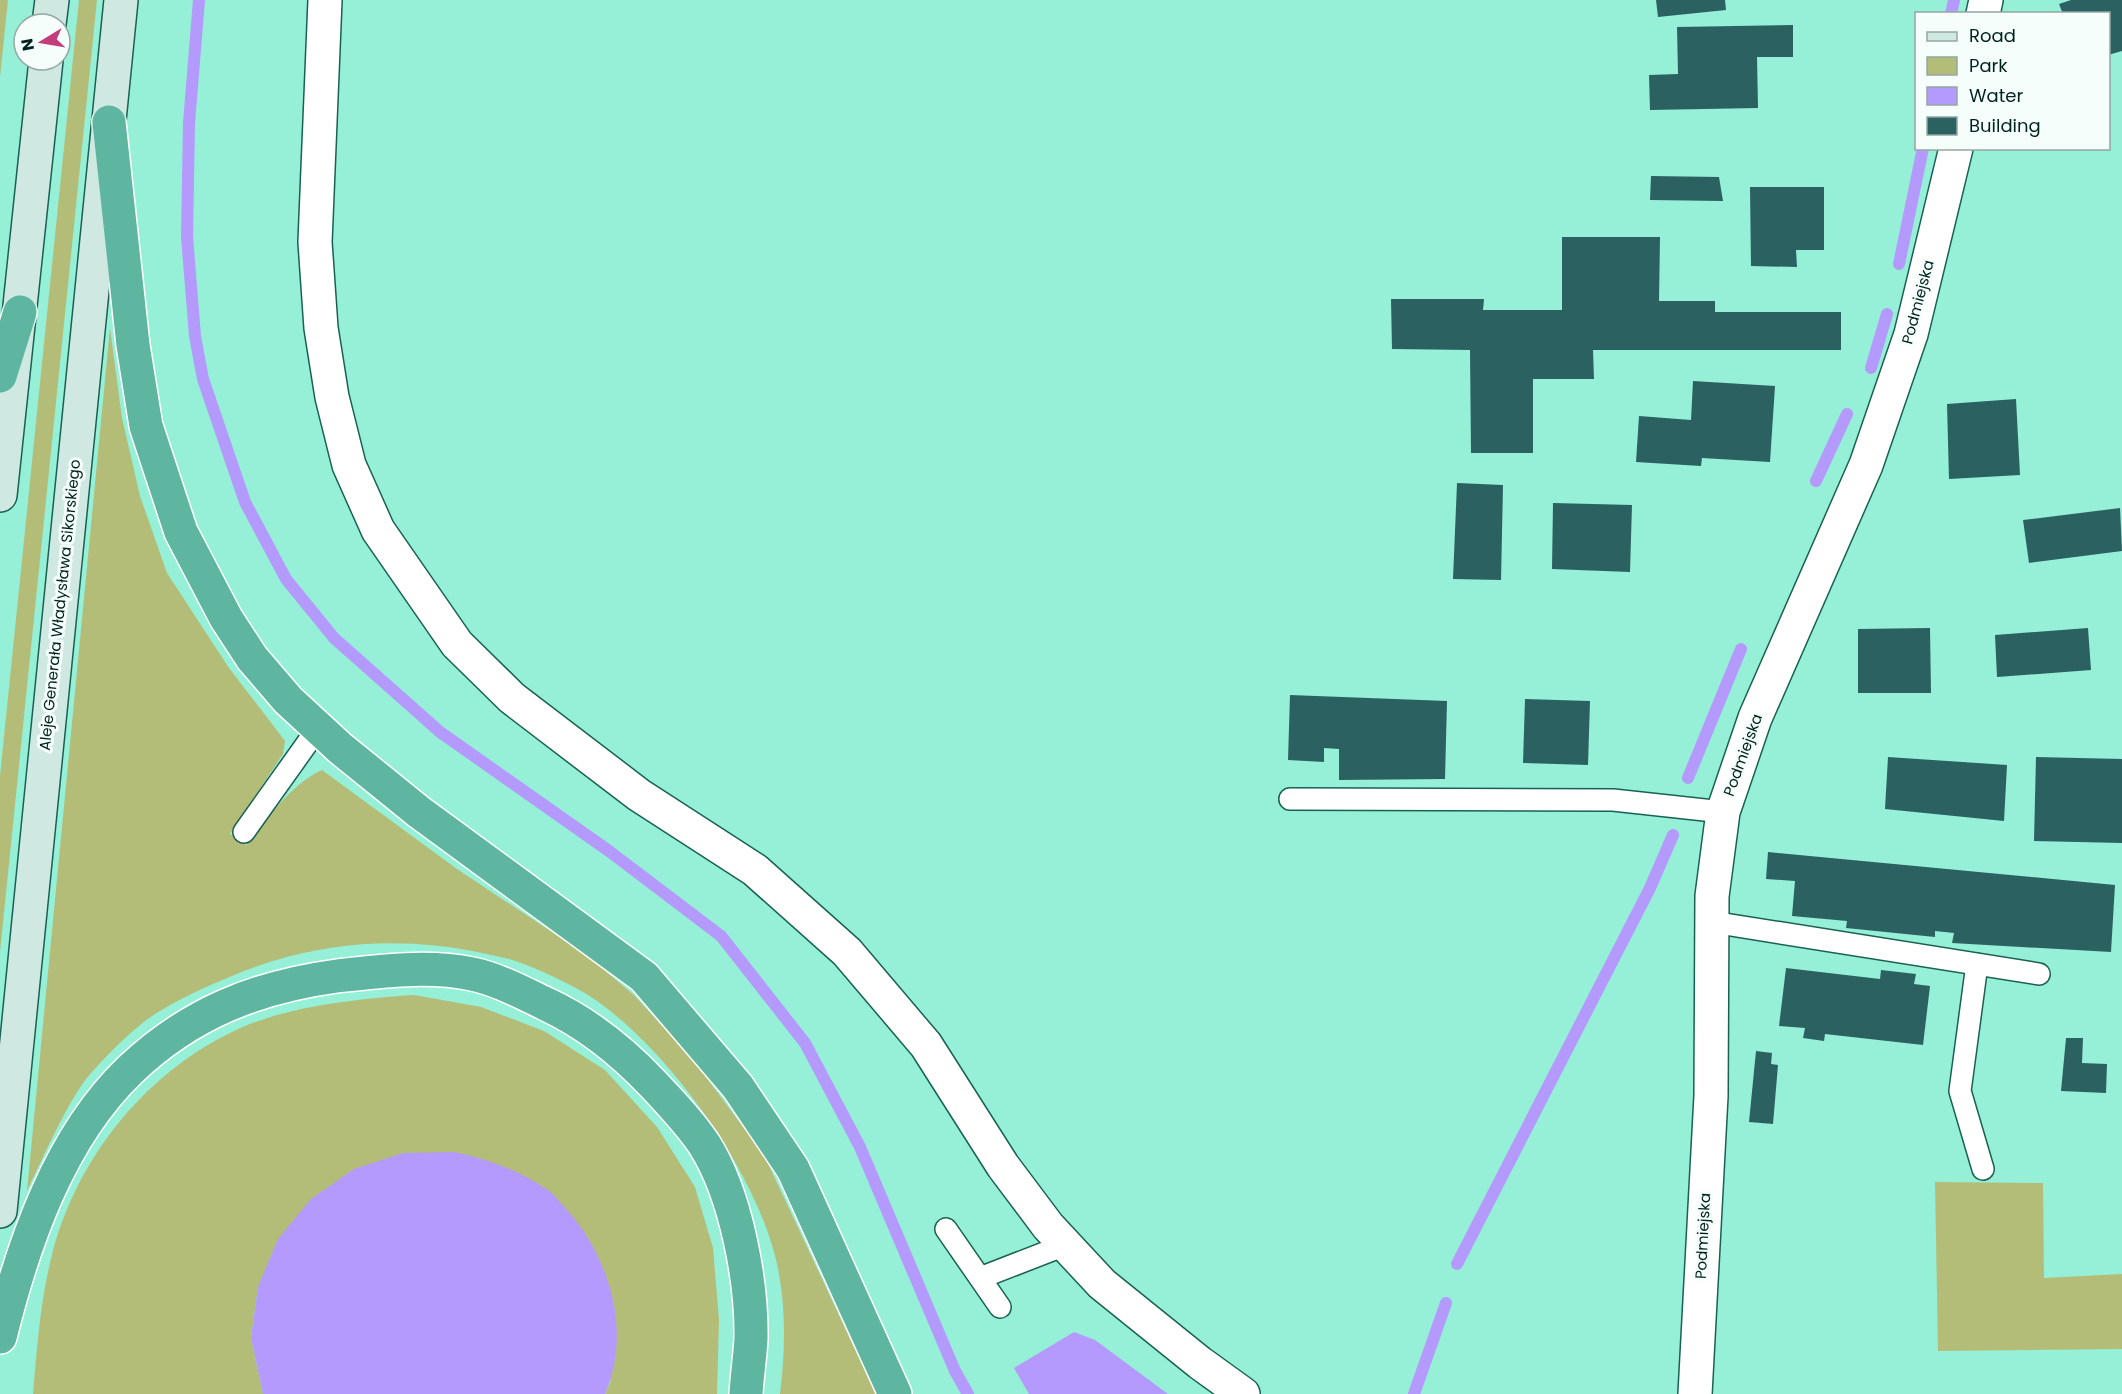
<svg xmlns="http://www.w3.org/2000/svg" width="2122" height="1394" font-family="Poppins,sans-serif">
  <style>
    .green { fill: #b3bd78 }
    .water { fill: #b49afd }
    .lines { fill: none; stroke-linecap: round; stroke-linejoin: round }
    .stream { stroke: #b49afd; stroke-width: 12 }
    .building { fill: #2c6161 }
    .service-casing { stroke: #196152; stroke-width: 24 }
    .minor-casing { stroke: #196152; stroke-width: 36 }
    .secondary-casing { stroke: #196152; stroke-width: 36 }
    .motorway-casing { stroke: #fff; stroke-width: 36 }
    .service { stroke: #fff; stroke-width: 21 }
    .minor { stroke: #fff; stroke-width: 33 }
    .secondary { stroke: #cfe9e2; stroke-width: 33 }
    .motorway { stroke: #5fb6a0; stroke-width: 33 }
    .labels { text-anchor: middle; stroke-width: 6; stroke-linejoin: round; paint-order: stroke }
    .street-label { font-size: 15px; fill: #00241c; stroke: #f6fefb }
  </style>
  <rect width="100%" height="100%" fill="#96efd7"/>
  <path class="green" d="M0 0H8L0 77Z
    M79 0H97L0 952V776Z
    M110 328 122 418 140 496 167 573 229 668 285 741 283 754 230 834 246 845C268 818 291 784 322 770L457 869 585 954 634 995 694 1061 764 1155 876 1394H780C785 1354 786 1313 779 1274 763 1180 668 1046 588 995 568 983 543 971 521 963 509 958 495 956 482 953 412 938 341 940 273 961 237 972 166 1002 139 1026 121 1041 101 1061 86 1079 65 1107 43 1158 27 1191Z
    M414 995 481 1007 544 1031 605 1070 657 1127 695 1187 713 1248 719 1320 717 1394H605L611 1380 258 1287 251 1338 263 1394H33C37 1349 40 1303 51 1259 74 1162 143 1075 232 1032 285 1006 356 999 414 995Z
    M1935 1182 2043 1183 2044 1278 2122 1274V1349L1938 1351Z"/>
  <path class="water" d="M455 1152C492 1161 516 1169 548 1190 555 1195 561 1204 567 1210 610 1258 632 1332 605 1394H263L251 1338 258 1287 278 1239 311 1199 354 1169 403 1153Z
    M1074 1332 1095 1340 1168 1394H1029L1014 1368Z"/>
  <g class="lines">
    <path class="stream" d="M199 0 189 123 187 237 195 336 203 379 245 502 286 579 334 638 440 732 609 851 721 936 805 1043 860 1147 955 1371 968 1394
      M1951 14 1954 0
      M1899 264 1923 148
      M1871 368 1887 314
      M1816 481 1847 414
      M1688 778 1741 649
      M1457 1264 1650 888 1673 835
      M1414 1394 1446 1303"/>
  </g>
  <path class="building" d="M1656 0H1725L1726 10 1658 17Z
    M2071 0H2122V51L2108 55V14H2063L2059 4Z
    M1793 25V57H1757L1758 108 1650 110 1649 75 1678 74 1677 27Z
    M1651 176 1719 177 1723 201 1650 200Z
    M1750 187H1824V250H1796L1797 267 1751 266Z
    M1562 237H1660L1659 301H1715V312H1841V350H1593L1594 379H1533V453H1471L1470 350 1392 349 1391 299H1484L1483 310H1562Z
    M1693 381 1775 386 1770 462 1702 458 1701 466 1636 462 1639 416 1691 420Z
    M2016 399 2020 475 1949 479 1947 404Z
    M1457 483 1503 485 1501 580 1453 579Z
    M1553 503 1632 505 1630 572 1552 569Z
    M2120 508 2122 551 2029 563 2023 520Z
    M1930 628 1931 693H1858V629Z
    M2088 628 2091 670 1997 677 1995 635Z
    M1290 695 1447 701 1445 779 1339 780V749L1324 748V762L1288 760Z
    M1525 699 1590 701 1588 765 1523 763Z
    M1888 757 2007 765 2004 821 1885 809Z
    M2036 757 2122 759V843L2034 841Z
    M1768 852 2115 885 2111 952 1952 943 1954 933 1935 931V937L1846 928 1847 921 1792 916 1795 881 1766 879Z
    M1786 968 1880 979 1881 970 1916 974 1914 984 1930 986 1923 1045 1825 1034 1824 1041 1803 1038 1805 1028 1779 1026Z
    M2066 1038H2083L2082 1063 2107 1064 2106 1093 2061 1091Z
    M1756 1051 1772 1053 1771 1064 1778 1065 1773 1124 1749 1122Z"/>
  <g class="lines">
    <g class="service-casing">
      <path id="service" d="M1290 799 1613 800 1723 812
        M244 832 318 728
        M1712 922 2039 974
        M1977 964 1960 1091 1983 1169
        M946 1229 1000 1307
        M980 1278 1065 1245"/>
    </g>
    <g class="minor-casing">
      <path id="minor" d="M325 0 315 242 321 328 332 397 349 465 378 530 457 644 512 698 639 795 755 870 847 952 926 1045 1003 1166 1048 1226 1102 1284 1200 1363 1243 1394
        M1983 14 1986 0
        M1695 1394 1711 1096 1712 896 1723 812 1755 718 1866 465 1911 334 1956 148"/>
    </g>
    <g class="secondary-casing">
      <path id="secondary" d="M49 24 52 0
        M0 495 46 60
        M0 1211 121 0"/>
    </g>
    <g class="motorway-casing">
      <path id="motorway" d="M109 122 133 345 146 426 181 532 226 618 252 658 288 700 340 748 419 812 644 977 738 1087 793 1169 895 1394
        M0 376 20 312
        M0 1337C23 1244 59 1138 130 1070 190 1013 256 987 337 976 380 971 429 965 472 974 497 979 523 993 546 1004 587 1023 621 1050 653 1084 671 1103 689 1122 704 1144 736 1194 752 1281 751 1339 750 1357 747 1376 746 1394"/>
    </g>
    <use href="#service" class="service"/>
    <use href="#minor" class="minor"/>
    <use href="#secondary" class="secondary"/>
    <use href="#motorway" class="motorway"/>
  </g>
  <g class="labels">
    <g class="street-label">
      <text transform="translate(1918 302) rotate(-75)" y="5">Podmiejska</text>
      <text transform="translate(60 605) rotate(-84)" y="5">Aleje Generała Władysława Sikorskiego</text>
      <text transform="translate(1743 755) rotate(-70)" y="5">Podmiejska</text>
      <text transform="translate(1703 1236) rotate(-87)" y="5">Podmiejska</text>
    </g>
  </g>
  <rect x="1915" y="12" width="195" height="138" fill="#f6fefb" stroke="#94a7a2" stroke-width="1.5"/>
  <rect x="1927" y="32" width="30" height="9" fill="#cfe9e2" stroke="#94a7a2" stroke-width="1.5"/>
  <text x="1969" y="42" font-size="18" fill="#00241c">Road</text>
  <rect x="1927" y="57" width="30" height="18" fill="#b3bd78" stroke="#94a7a2" stroke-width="1.5"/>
  <text x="1969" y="72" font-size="18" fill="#00241c">Park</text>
  <rect x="1927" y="87" width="30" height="18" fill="#b49afd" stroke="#94a7a2" stroke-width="1.5"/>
  <text x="1969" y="102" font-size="18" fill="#00241c">Water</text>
  <rect x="1927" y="117" width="30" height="18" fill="#2c6161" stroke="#94a7a2" stroke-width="1.5"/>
  <text x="1969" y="132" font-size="18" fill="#00241c">Building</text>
  <g transform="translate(42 42) rotate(259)"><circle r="28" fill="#f6fefb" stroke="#94a7a2" stroke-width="1.5"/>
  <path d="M0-4.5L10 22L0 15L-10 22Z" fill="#c33d7d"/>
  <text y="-9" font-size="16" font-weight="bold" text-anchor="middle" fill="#00241c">N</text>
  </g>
</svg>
